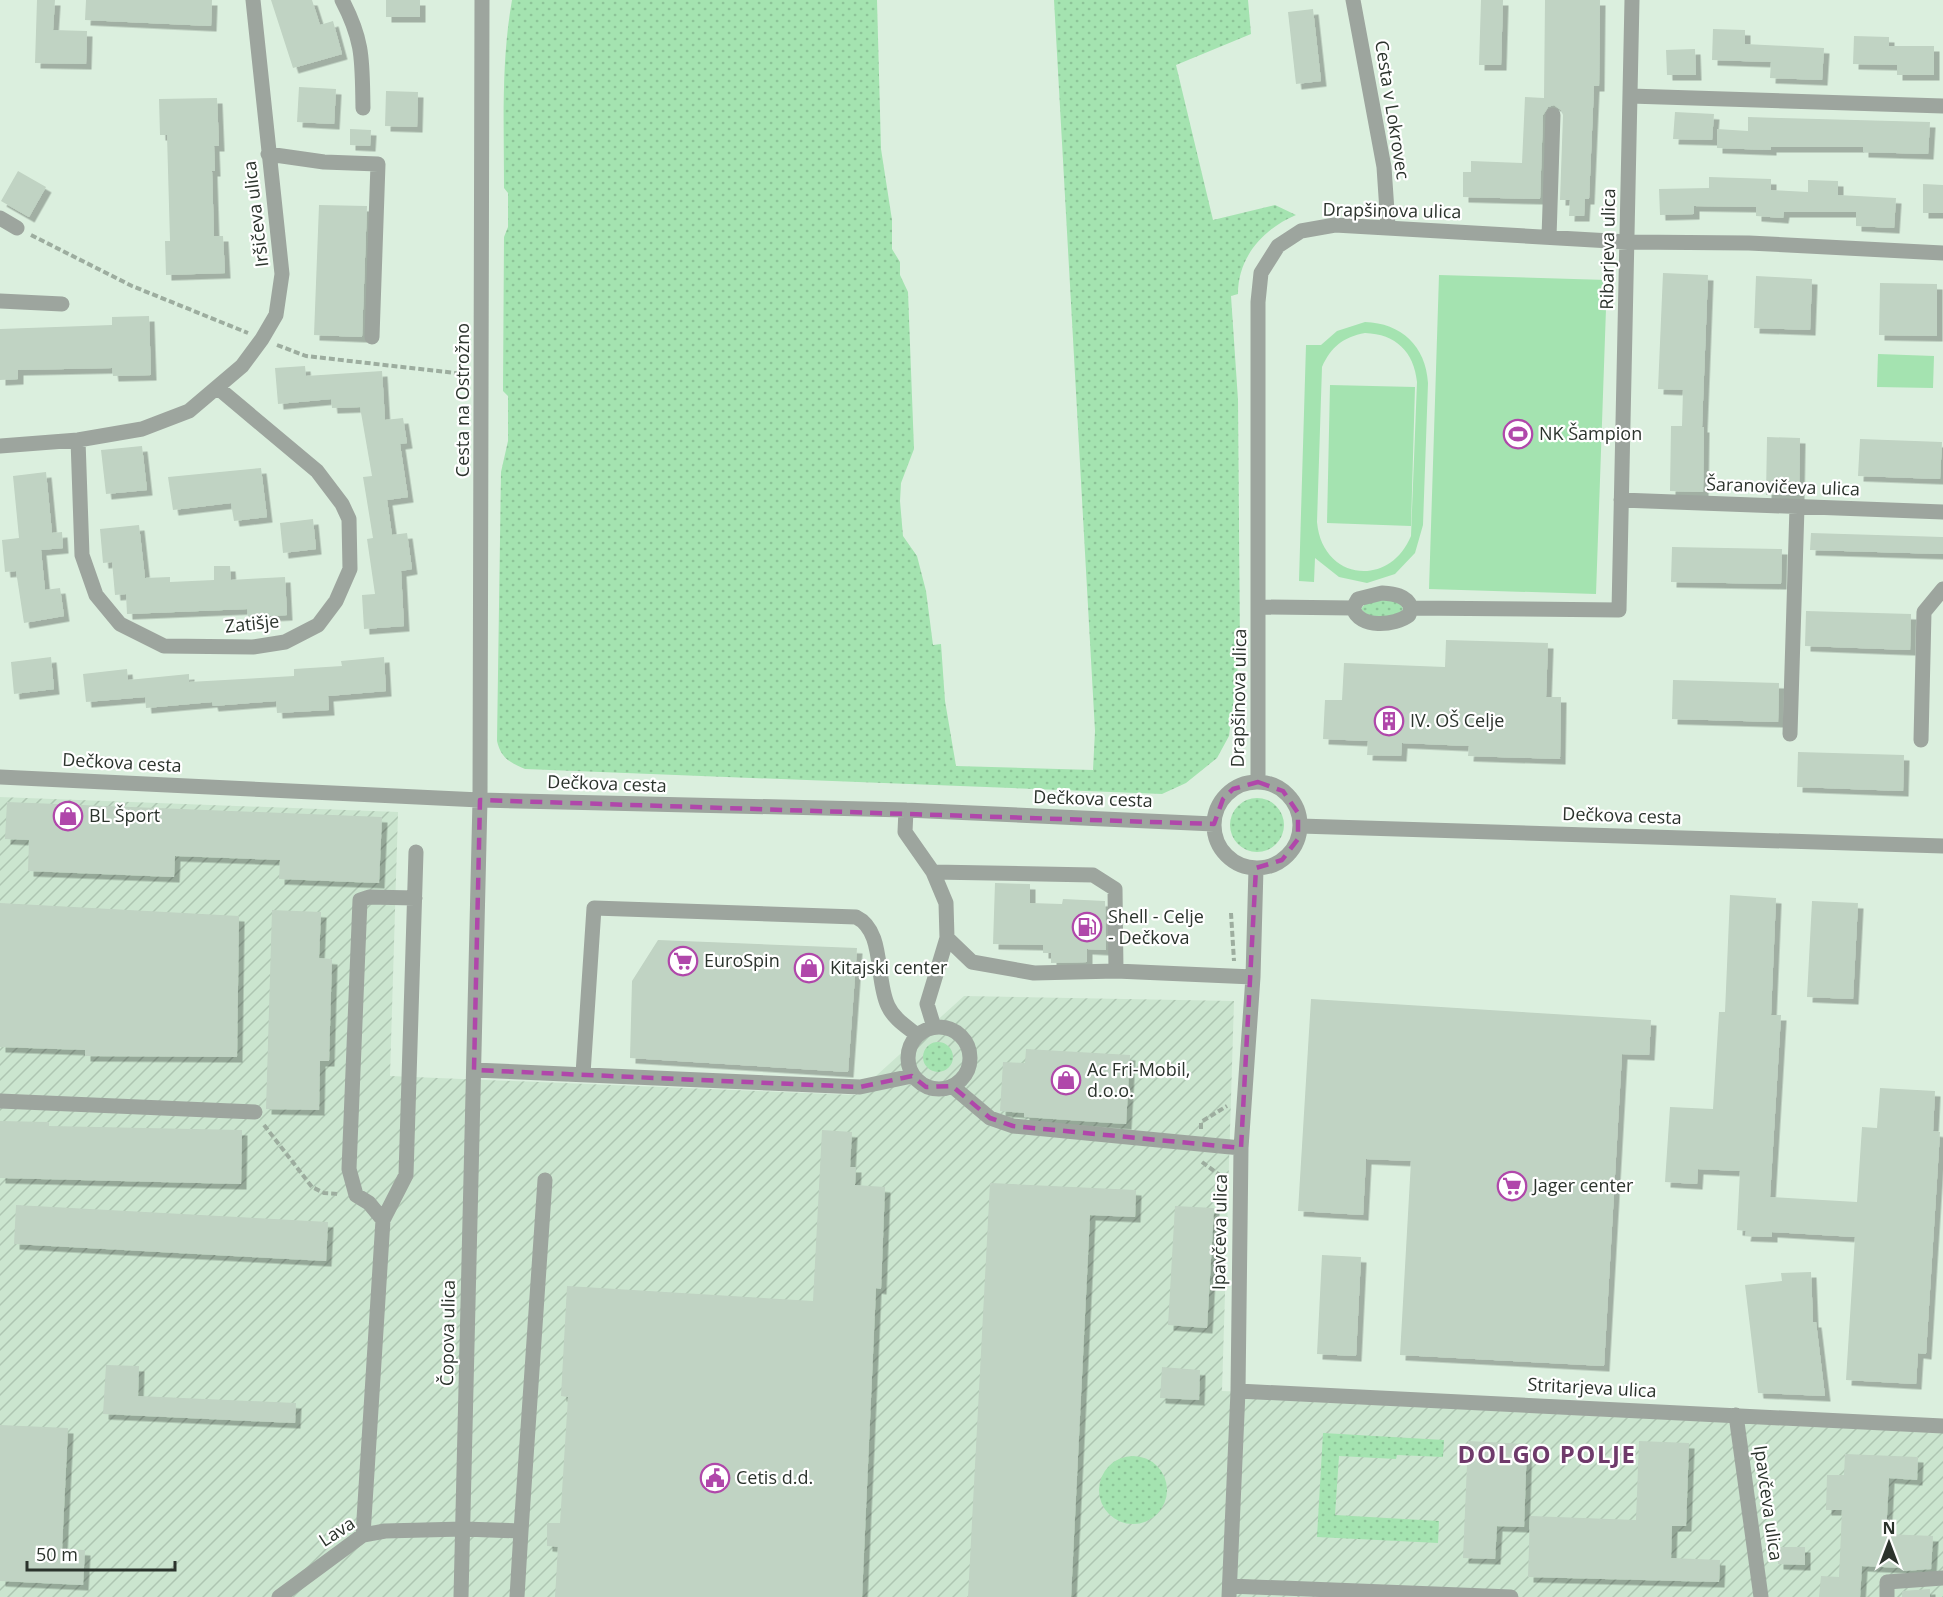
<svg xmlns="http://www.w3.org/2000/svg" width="1943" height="1597" font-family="'Open Sans',sans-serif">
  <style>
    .industrial { fill: url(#industrial-furrows) }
    .grass { fill: url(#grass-dots) }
    .pitch { fill: #a4e3b0; fill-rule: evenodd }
    .building { fill: #c0d3c3; filter: url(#shadow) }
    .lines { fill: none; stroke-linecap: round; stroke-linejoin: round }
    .path { stroke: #9dad9f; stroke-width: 4; stroke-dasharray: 6 3; stroke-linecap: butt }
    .minor { stroke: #9da59e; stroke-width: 15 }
    .marked { fill: none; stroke: #b047aa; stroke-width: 4.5; stroke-dasharray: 12 8; stroke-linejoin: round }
    .labels { text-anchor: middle; stroke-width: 4.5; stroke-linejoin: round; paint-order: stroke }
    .street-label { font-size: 18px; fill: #2b332c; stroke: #fff }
    .poi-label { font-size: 18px; fill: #2b332c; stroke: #fff; text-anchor: start }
    .district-label { font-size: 24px; font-weight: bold; letter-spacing: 1.5px; fill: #6f3a6b; stroke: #fff }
  </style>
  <defs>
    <pattern id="industrial-furrows" width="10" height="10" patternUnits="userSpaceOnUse" patternTransform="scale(1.5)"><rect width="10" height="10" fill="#cbe5cf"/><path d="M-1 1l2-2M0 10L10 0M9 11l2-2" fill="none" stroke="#aec5b2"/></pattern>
    <pattern id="grass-dots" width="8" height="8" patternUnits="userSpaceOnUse" patternTransform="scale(1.5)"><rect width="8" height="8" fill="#a4e3b0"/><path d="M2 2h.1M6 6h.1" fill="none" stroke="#8dc398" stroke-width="1.8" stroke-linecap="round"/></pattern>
    <filter id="shadow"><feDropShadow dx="5.5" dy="5.5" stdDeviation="0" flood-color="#0004"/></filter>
  </defs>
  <rect width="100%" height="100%" fill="#dbefde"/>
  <path class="industrial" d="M0 797 398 812 390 1076 855 1095 964 996 1234 1001 1222 1391 1943 1420V1597H0Z"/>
  <path class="grass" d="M512 0H877L881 149 892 220V249L900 262V275L908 292 914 449 901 483 900 501 903 536 917 556 926 591 933 645 941 644 945 701 956 766 1093 770 1095 731 1054 0H1248L1251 34 1176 65 1213 220 1275 205 1296 215C1263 229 1238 257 1238 294L1231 296 1238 400 1240 650 1229 736 1217 758 1186 783 1162 794 525 769C509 762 501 758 497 741L501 472 508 441V396L503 391 504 237 508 227V193L504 188C504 125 501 62 512 0Z
    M1368 600H1397L1403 608 1401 615 1370 618 1361 609Z
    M1230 825a27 27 0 1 1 54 0a27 27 0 1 1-54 0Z
    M923 1057a15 15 0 1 1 30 0a15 15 0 1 1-30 0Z
    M1323 1433 1444 1440 1443 1457 1397 1455 1396 1459 1339 1456 1335 1515 1439 1521 1438 1543 1317 1537Z
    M1099 1490a34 34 0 1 1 68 0a34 34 0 1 1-68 0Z"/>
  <path class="pitch" d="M1439 275 1607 280 1596 594 1429 589Z
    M1365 322C1401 323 1426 346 1428 383L1423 525 1415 553 1395 574 1367 583 1339 577 1315 558 1314 582 1299 581 1306 345H1321L1337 331ZM1365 333C1396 334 1414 352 1417 382L1411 536C1389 589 1322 580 1317 522L1322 367C1331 347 1343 337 1365 333Z
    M1878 354 1934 356 1933 388 1877 387Z
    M1330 385 1415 387 1411 526 1327 523Z"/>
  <path class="building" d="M37 0H55L53 30 87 31 86 64 35 63Z
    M86 0H212L211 26 85 20Z
    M271 0H312L320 25 333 21 342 54 293 68Z
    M386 0H420V17H386Z
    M1481 0H1503L1501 65H1479Z
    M1545 0H1600L1599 86H1594L1589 199H1585L1584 216H1569L1570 200H1560L1563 115 1561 110 1554 105 1548 107 1543 115 1540 199 1463 197V172H1471V161L1522 163 1525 97 1544 98Z
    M1313 9 1321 81 1296 84 1288 12Z
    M1713 29 1745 30V44L1824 48 1822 80 1770 78 1771 62 1712 60Z
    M1854 36 1889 37V46H1934V75H1897V65L1853 64Z
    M1695 49 1696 75H1667L1666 50Z
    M299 87 336 89 334 124 297 122Z
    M386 91 418 92 417 127 385 126Z
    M217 98 219 146H214L215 171H212L214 236H223L225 273 166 275 165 241H170L167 135H160L159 99Z
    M1675 112 1714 114 1712 140 1673 139Z
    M1748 117 1930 122 1928 154 1863 152V147H1771V150L1717 148V129L1748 131Z
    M350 129 371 130 370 146 350 145Z
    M18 171 46 187 29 217 1 201Z
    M1709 177 1771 179V190L1808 192V180L1838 181V195L1896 198 1894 228 1856 226V212H1784L1783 218 1756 216V207L1694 206V214L1660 215 1659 189 1709 188Z
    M1923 184 1943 185V213H1923Z
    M319 205 367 206 362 337 314 335Z
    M1663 273 1708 275 1702 427H1704L1703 492 1670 491 1671 426H1682L1683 390 1658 389Z
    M1756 276 1812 279 1810 330 1754 328Z
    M1880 283 1937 284V336L1879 335Z
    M149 316 151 375 113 376 112 368 18 370V379L0 380V329L112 325V317Z
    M305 366 306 376 382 371 385 420 403 418 407 443 400 444 408 497 387 500 392 535 407 533 412 569 401 571 404 626 364 629 362 595 375 594 367 539 373 538 363 477 372 476 360 407 332 408 331 399 278 404 275 368Z
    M1767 437 1800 438 1799 495H1766Z
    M1860 439 1942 442 1940 479 1858 476Z
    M142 446 147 490 106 494 101 450Z
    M261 468 267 517 234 521 231 503 173 510 168 477Z
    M46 472 52 533 62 532 63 548 41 550 45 590 60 588 64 616 24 623 16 571 5 572 2 540 19 538 13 476Z
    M313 519 316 549 283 553 280 523Z
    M139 525 145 578 170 577V582L214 580V566H230L231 580 285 577 287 615 248 617 247 609 127 614 126 594 115 595 112 562 103 563 100 529Z
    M1811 533 1943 537V554L1810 550Z
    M1672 547 1782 549 1781 584 1671 582Z
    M1806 611 1911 614 1910 650 1805 646Z
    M1446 640 1548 643 1546 697H1561L1560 759 1468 756 1469 746 1402 743 1401 756 1367 755 1368 741 1323 739 1325 700H1342L1344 663 1445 667Z
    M51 657 54 689 14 694 11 662Z
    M384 657 386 691 328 696 329 710 277 713 276 701 213 706 212 702 146 708 145 697 86 702 83 674 127 669 128 680 189 674V682L294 676V669L342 666 341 661Z
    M1673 680 1779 683 1778 722 1672 719Z
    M1798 752 1904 755 1903 791 1797 787Z
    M7 802 382 817 379 883 279 879 280 860 175 856 174 877 28 871 29 840 5 839Z
    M995 883 1030 884V903L1062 904 1063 899 1105 901 1106 950 1087 949V962L1051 963V953H1043V945L993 944Z
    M1730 895 1776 898 1771 1015H1781L1770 1197 1857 1202 1862 1127 1877 1128 1880 1088 1935 1091 1933 1131 1940 1132 1926 1354 1918 1353 1916 1384 1846 1380 1855 1237 1772 1232V1237L1745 1236 1746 1231 1737 1230 1740 1171 1698 1169 1697 1184 1665 1182 1670 1107 1713 1109 1719 1012H1725Z
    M1812 901 1858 903 1853 999 1807 997Z
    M0 903 239 916 237 1057 85 1056V1050L0 1047Z
    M272 910 321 912 319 958 332 959 329 1061H320L319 1110 266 1109Z
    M658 940 857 948 848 1072 630 1058 632 981Z
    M1311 999 1651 1020 1649 1055 1622 1054 1604 1366 1400 1355 1411 1161 1366 1159 1363 1215 1298 1211Z
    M1026 1049 1130 1055 1126 1124 1024 1117V1113L1000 1111 1003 1062 1025 1063Z
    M0 1121 49 1122V1126L242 1130 241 1184 0 1178Z
    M822 1130 852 1132 850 1167H856L855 1185 885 1187 881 1289 876 1288 862 1597H555L558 1547 547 1546V1523H560L568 1397 561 1396 567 1286 813 1301Z
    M990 1183 1136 1190 1135 1217 1090 1215 1071 1597H968Z
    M16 1205 328 1222 326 1261 14 1244Z
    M1175 1206 1214 1208 1207 1328 1168 1325Z
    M1322 1255 1361 1257 1356 1356 1317 1354Z
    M1811 1272 1813 1322H1816L1825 1396 1758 1393 1745 1285 1782 1281 1781 1273Z
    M106 1365 139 1366 138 1396 296 1403 295 1423 103 1414Z
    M1162 1367 1200 1370 1199 1400 1160 1398Z
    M0 1425 68 1428 62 1549 85 1550 83 1585 0 1581Z
    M1468 1441 1527 1444 1524 1527 1497 1526 1495 1559 1463 1558Z
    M1639 1441 1689 1443 1686 1526H1672L1671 1558 1720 1560 1719 1582 1528 1577 1530 1516 1636 1520Z
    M1845 1454 1918 1457 1917 1480 1889 1478 1886 1534 1933 1536 1931 1569 1903 1571V1568L1862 1566 1860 1597H1819L1821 1576 1839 1577 1842 1510H1826L1827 1475H1844Z
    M1778 1547H1805V1565L1778 1564Z
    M1930 1589V1597H1902V1591Z"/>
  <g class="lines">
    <path class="path" d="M31 235 132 286 248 333
      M277 345 306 356 464 374
      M1231 913 1234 961
      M264 1125 312 1187 324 1193 339 1194
      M1201 1129V1122L1227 1106
      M1202 1162 1225 1179"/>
    <path class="minor" d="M342 0C364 42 362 61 363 108
      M1353 0 1384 167 1388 226
      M1630 96 1943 106
      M268 154 324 162 378 164 372 337
      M0 218 17 228
      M1549 237 1553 115
      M0 301 62 304
      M78 440 82 555 96 595 120 624 164 646 253 647 285 642 318 625 336 601 350 569 349 519 342 504 317 471 218 388
      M0 446 78 440 142 429 189 411 242 366 262 339 276 315 282 274 253 0
      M1621 500 1943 512
      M1382 593C1394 594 1406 595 1411 607L1409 615C1395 626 1359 629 1353 608L1358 599Z
      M1260 607 1353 608
      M1411 608 1619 610 1632 0
      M1790 734 1797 507
      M1921 740 1924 612 1943 589
      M0 777 480 800 906 810 1214 824
      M1258 782V302L1261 273 1278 246 1301 231 1335 225 1628 242 1749 243 1943 253
      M1214 825a43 43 0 1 1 86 0a43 43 0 1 1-86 0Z
      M906 810 905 832 933 872 1093 875 1115 889 1116 971
      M1300 826 1943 846
      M933 872 946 903 947 938 972 962 1034 973 1116 971 1253 977
      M908 1058a31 31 0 1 1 62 0a31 31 0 1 1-62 0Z
      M934 1027 927 1004 947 938
      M474 1070 860 1087 912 1076
      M583 1074 594 908 856 917C885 931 875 979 888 1006 894 1019 906 1026 917 1035
      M952 1086 990 1118 1013 1126 1241 1148
      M0 1101 255 1112
      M383 1220 369 1203 356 1195 349 1169 360 900 369 897 415 898
      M1238 1391 1943 1426
      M1736 1415 1761 1597
      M363 1535 383 1220 406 1175 416 852
      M1230 1586 1511 1597
      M279 1597 363 1535 385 1531 463 1529 521 1531 545 1180
      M461 1597 480 800 482 0
      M517 1597 521 1531
      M1229 1597 1238 1391 1241 1148 1253 977 1256 868
      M1887 1597V1582L1943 1578"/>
  </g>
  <path class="marked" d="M1258 782 1283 791 1298 813V839L1282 860 1256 868 1241 1148 1013 1126 990 1118 952 1086 926 1087 912 1076 860 1087 474 1070 480 800 1214 824 1223 799 1233 789Z"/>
  <defs>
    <g id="stadium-ring" transform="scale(1.5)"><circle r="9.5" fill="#fff" stroke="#b047aa" stroke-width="1.5"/><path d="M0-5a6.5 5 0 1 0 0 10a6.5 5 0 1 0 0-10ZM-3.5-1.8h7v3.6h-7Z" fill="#b047aa"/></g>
    <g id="building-ring" transform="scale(1.5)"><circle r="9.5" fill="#fff" stroke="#b047aa" stroke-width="1.5"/><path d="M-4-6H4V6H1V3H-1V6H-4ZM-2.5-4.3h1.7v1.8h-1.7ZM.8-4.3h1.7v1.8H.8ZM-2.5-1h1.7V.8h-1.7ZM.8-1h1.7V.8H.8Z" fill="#b047aa"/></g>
    <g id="shop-ring" transform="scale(1.5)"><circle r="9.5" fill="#fff" stroke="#b047aa" stroke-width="1.5"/><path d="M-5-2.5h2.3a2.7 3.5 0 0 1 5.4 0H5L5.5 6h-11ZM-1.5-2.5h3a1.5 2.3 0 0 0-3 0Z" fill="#b047aa"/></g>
    <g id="fuel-ring" transform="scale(1.5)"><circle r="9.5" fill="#fff" stroke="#b047aa" stroke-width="1.5"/><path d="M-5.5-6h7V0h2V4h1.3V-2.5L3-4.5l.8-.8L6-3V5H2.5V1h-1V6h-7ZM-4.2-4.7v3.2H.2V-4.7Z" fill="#b047aa"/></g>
    <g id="supermarket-ring" transform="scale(1.5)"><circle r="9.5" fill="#fff" stroke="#b047aa" stroke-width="1.5"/><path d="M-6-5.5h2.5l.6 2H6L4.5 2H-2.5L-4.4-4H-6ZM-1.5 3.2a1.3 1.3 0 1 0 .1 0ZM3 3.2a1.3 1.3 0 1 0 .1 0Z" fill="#b047aa"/></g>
    <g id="civic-ring" transform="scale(1.5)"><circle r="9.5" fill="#fff" stroke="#b047aa" stroke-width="1.5"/><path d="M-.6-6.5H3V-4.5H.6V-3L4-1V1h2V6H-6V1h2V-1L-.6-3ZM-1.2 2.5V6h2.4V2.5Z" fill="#b047aa"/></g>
  </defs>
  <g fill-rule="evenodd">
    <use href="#stadium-ring" x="1518" y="434"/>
    <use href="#building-ring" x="1389" y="721"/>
    <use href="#shop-ring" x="68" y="816"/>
    <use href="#fuel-ring" x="1087" y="927"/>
    <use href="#supermarket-ring" x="683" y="961"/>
    <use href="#shop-ring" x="809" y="968"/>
    <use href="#shop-ring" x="1066" y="1080"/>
    <use href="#supermarket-ring" x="1512" y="1186"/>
    <use href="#civic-ring" x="715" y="1478"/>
  </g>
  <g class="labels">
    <g class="street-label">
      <text transform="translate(1392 110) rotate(81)" y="6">Cesta v Lokrovec</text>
      <text transform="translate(1392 211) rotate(1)" y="6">Drapšinova ulica</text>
      <text transform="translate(256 214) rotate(-97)" y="6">Iršičeva ulica</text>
      <text transform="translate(1608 249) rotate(-89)" y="6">Ribarjeva ulica</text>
      <text transform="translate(463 400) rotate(-90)" y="6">Cesta na Ostrožno</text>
      <text transform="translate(1783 487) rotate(2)" y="6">Šaranovičeva ulica</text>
      <text transform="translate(252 624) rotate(-6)" y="6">Zatišje</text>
      <text transform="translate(1239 698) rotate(-89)" y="6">Drapšinova ulica</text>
      <text transform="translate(122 763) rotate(3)" y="6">Dečkova cesta</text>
      <text transform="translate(607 784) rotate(2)" y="6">Dečkova cesta</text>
      <text transform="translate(1093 799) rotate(2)" y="6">Dečkova cesta</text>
      <text transform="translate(1622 816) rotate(2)" y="6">Dečkova cesta</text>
      <text transform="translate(1220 1232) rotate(-89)" y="6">Ipavčeva ulica</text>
      <text transform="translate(448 1333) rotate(-89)" y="6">Čopova ulica</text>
      <text transform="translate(1592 1388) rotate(3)" y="6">Stritarjeva ulica</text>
      <text transform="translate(1768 1503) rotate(82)" y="6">Ipavčeva ulica</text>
      <text transform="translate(337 1532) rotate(-33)" y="6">Lava</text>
    </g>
    <g class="poi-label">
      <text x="1539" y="440">NK Šampion</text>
      <text x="1410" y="727">IV. OŠ Celje</text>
      <text x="89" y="822">BL Šport</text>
      <text x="1108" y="923">Shell - Celje<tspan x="1108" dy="21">- Dečkova</tspan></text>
      <text x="704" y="967">EuroSpin</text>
      <text x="830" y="974">Kitajski center</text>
      <text x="1087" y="1076">Ac Fri-Mobil,<tspan x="1087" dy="21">d.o.o.</tspan></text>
      <text x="1533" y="1192">Jager center</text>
      <text x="736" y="1484">Cetis d.d.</text>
    </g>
    <g class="district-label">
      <text x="1547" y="1463">DOLGO POLJE</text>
    </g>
  </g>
  <g transform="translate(1889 1543)" stroke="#ffffff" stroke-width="4.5" paint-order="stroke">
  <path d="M0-4.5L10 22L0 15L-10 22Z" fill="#2b332c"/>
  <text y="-9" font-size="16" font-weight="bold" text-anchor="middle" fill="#2b332c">N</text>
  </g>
  <path d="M27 1561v9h148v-9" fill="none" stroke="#2b332c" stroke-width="3"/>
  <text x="36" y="1561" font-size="18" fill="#2b332c" stroke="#ffffff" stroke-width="4.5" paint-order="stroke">50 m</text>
</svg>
